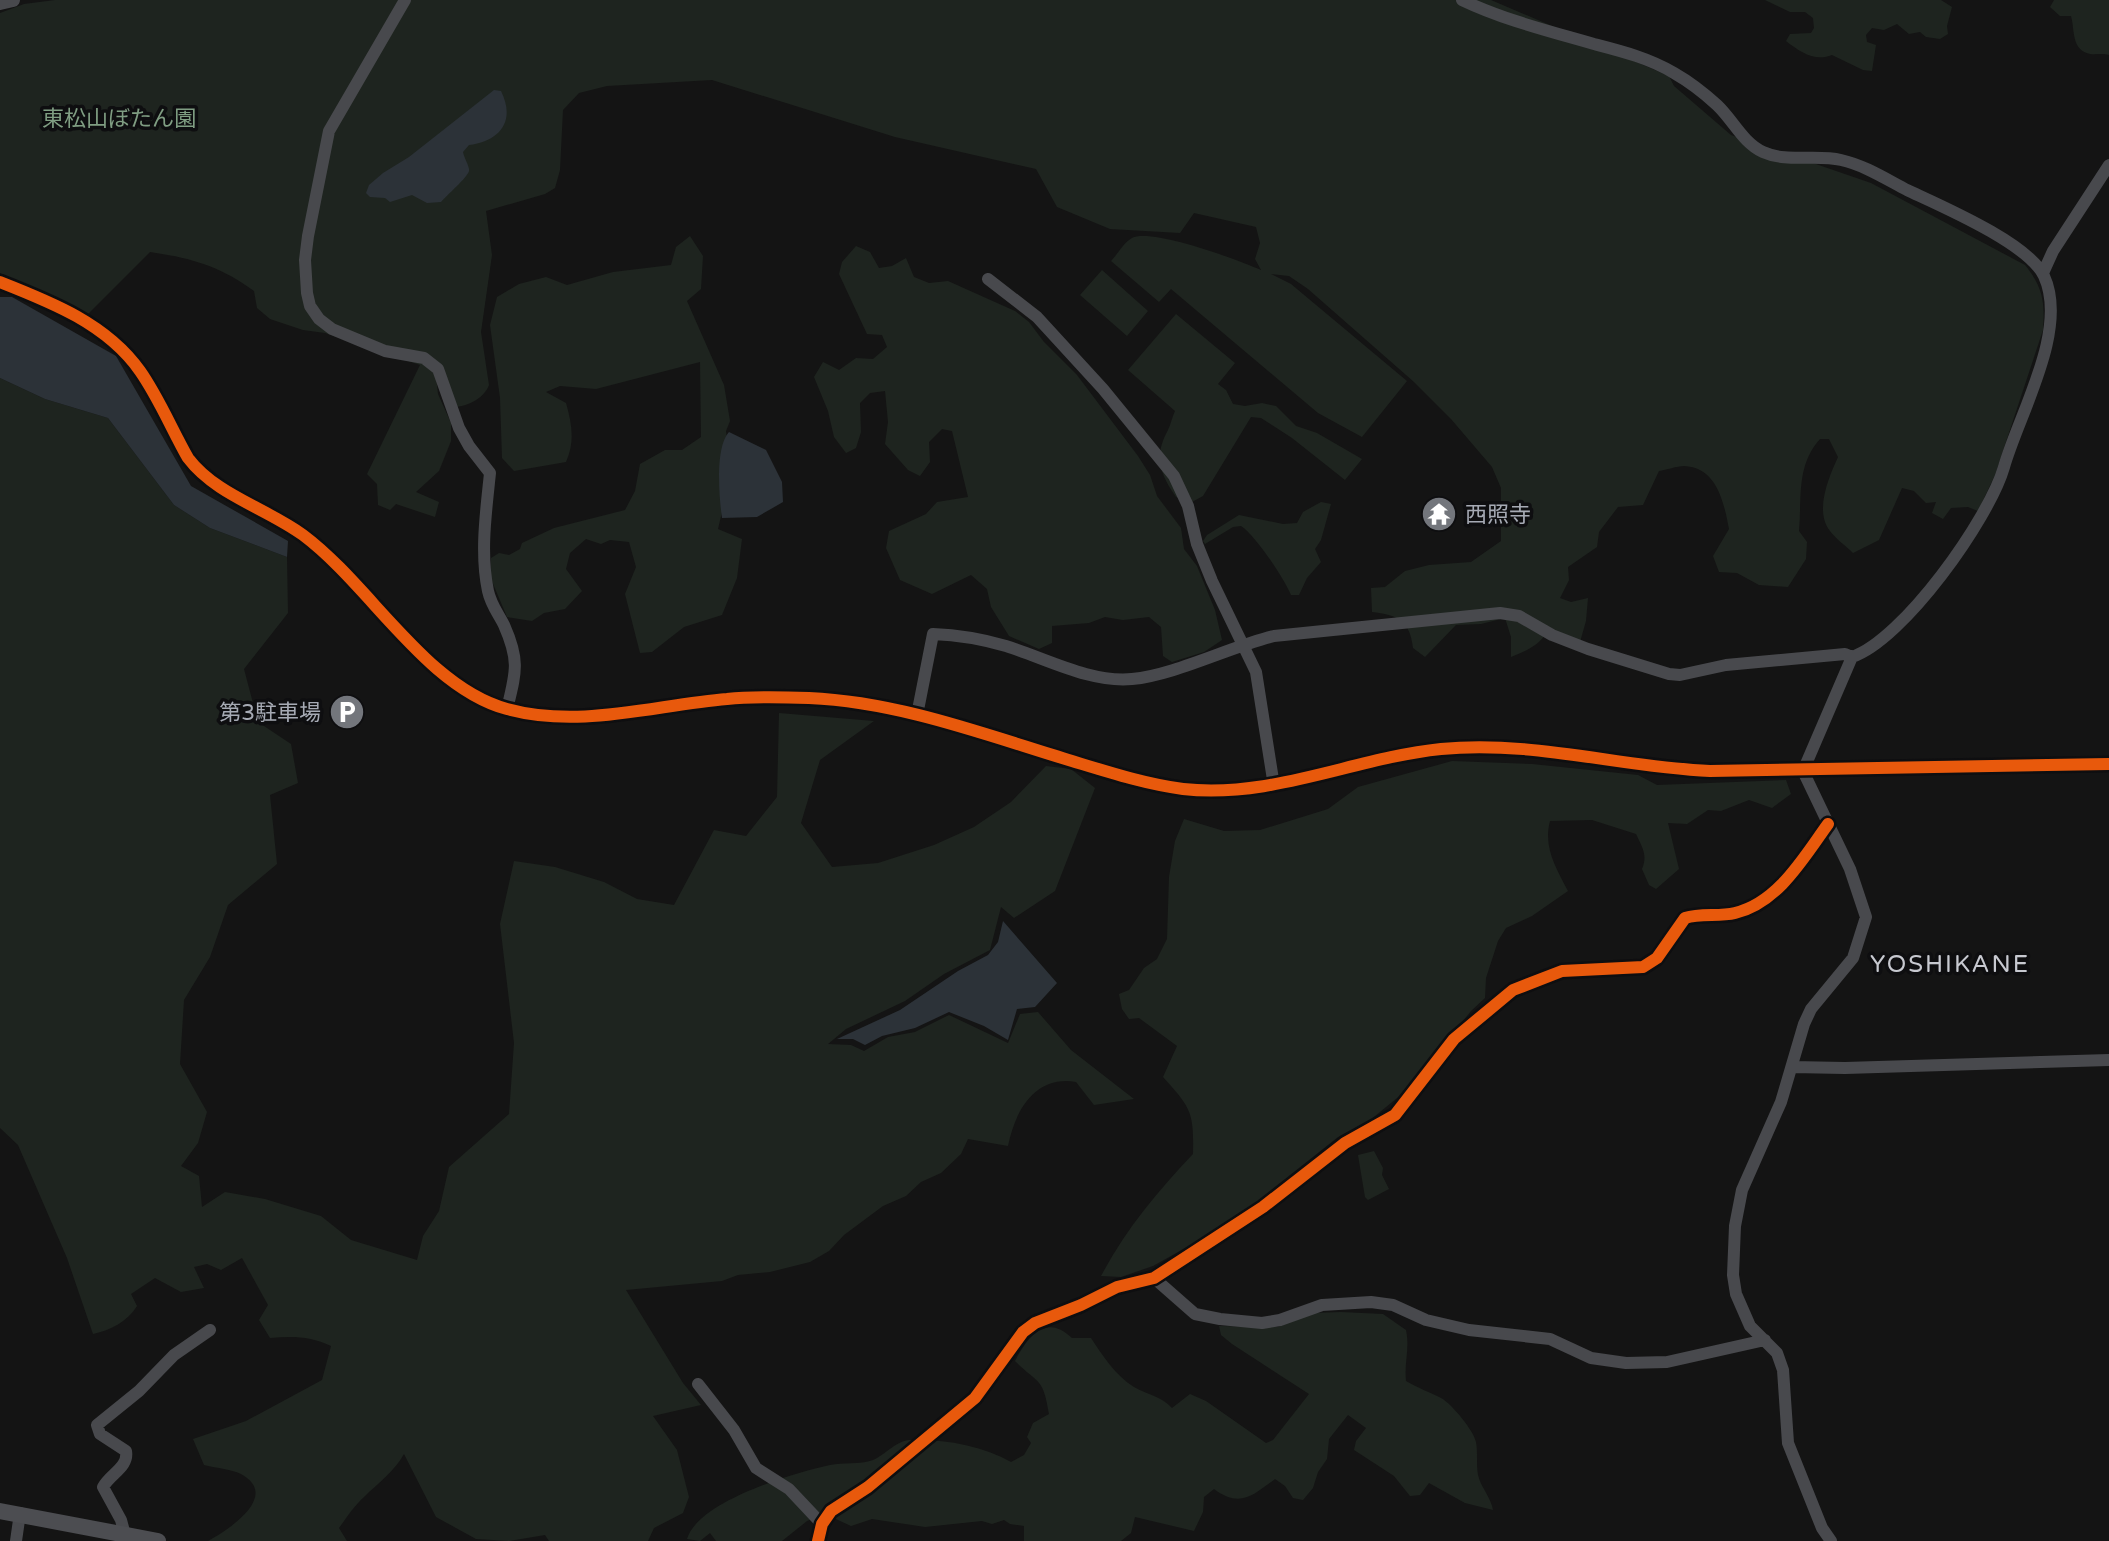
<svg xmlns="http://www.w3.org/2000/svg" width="2109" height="1541" font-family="'Varela Round','Noto Sans JP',sans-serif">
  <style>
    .green { fill: #1e241f }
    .water { fill: #2c3238 }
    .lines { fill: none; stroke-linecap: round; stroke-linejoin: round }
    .minor { stroke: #48494d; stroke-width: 12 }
    .tertiary { stroke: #48494d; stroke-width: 14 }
    .secondary { stroke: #4c4d51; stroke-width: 16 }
    .cycleway-casing { stroke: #0e0e10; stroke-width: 17 }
    .cycleway { stroke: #e8590c; stroke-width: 12 }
    .labels { text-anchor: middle; stroke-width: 7; stroke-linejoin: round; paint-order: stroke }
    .park-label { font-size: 22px; fill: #7f9d82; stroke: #0e0e10 }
    .poi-label { font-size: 22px; fill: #a6aab4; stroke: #0e0e10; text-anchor: start }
    .neighbourhood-label { font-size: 24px; letter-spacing: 2px; fill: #c7c9d0; stroke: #0e0e10 }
  </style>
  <rect width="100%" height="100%" fill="#141414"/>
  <path class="green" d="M55 0H1491L1669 76 1674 86 1731 135 1871 183 2025 265C2043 287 2045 302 2043 330L1995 475 1978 511 1968 507 1951 508 1943 519 1932 513 1936 502 1926 503 1914 491 1902 488 1879 540 1853 553C1846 546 1836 539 1830 531 1814 511 1829 477 1838 457L1829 439H1820C1796 466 1802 497 1799 531L1807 542 1806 559 1788 587 1759 585 1737 573 1719 572 1713 556 1729 529C1724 503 1717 467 1684 466 1677 466 1666 470 1659 471L1643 505 1618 507 1599 532 1597 547 1568 567 1569 580 1560 598 1571 602 1588 598 1586 621 1580 642 1549 628C1541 645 1528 650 1511 657V637L1505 618 1481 624 1456 625 1425 657 1413 648C1410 620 1397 615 1372 612L1371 588 1385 587 1405 571 1429 565 1471 562 1501 541V488L1492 467 1451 419 1414 382 1308 289 1289 276 1271 274 1291 284 1407 381 1362 437 1318 413 1171 289 1159 302 1111 261C1117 255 1124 242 1132 238 1152 228 1238 260 1261 270L1255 259 1260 243 1256 227 1194 213 1180 233 1110 229 1057 207 1036 169 895 137 712 80 607 86 579 93 563 110 560 170 555 188 545 194 486 211 492 255 481 332 489 385C484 398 469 406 455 407L442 370 434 359 438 394 451 423V441L439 471 416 492 439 502 435 517 396 504 390 510 378 505 377 484 367 474 420 365 325 333 303 330 270 319 257 308 254 291C220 266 191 258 150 252L87 315 0 273V13L24 4Z
    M1765 0H1941L1952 7 1947 26 1948 34 1940 39 1926 37 1920 32 1909 34 1897 24 1884 30 1872 28 1866 35 1867 42 1876 45 1872 71 1863 70 1832 55C1815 62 1800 52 1786 41L1790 34 1811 33 1814 28 1813 18 1805 12H1790Z
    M2054 0H2109V55C2102 53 2096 55 2090 54 2071 50 2075 30 2071 16H2060L2050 7Z
    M690 236 703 256 701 289 687 301 724 385 730 421 726 431 731 474 718 529 742 539 737 578 722 615 684 627 652 652 640 653 625 594 636 567 629 542 610 540 601 544 586 539 570 553 566 569 582 591 565 609 544 613 532 621 507 617 491 579V558L499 553 509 555 520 549 522 543 554 528 625 510 635 491 640 464 665 450H682L701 437 700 362 596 389 560 386 546 392 566 403C572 424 575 442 566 462L514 471 502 458 500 398 490 325 497 297 519 284 546 277 567 285 613 272 671 265 676 247Z
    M856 246 870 252 879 268 892 266 906 258 914 277 929 283 948 281 1015 311 1029 322 1044 342 1077 375 1138 456 1150 475 1157 496 1181 528 1184 549 1197 566 1215 610 1222 640 1204 652 1172 662 1163 656 1161 627 1149 617 1123 620 1105 617 1089 623 1052 626V643L1039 649 1009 636 991 607 987 589 971 575 932 594 900 580 886 548 889 531 926 514 937 502 968 497 952 431 942 429 929 442 930 462 920 476 908 470 885 444 888 422 885 391 870 393 860 403 861 432 856 448 846 453 834 437 828 411 814 377 823 362 839 370 856 358 873 359 887 347 882 335 867 334 839 274 842 262Z
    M1102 270 1148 311 1127 336 1080 295Z
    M1176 314 1235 363 1218 384 1226 390 1233 404 1245 406 1262 403 1276 406 1296 426 1317 433 1362 459 1345 480 1292 438 1261 418 1251 417 1203 496 1192 502 1176 497C1159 473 1154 455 1168 430 1171 424 1172 417 1175 411L1128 370Z
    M0 378 45 399 108 418 174 505 210 528 287 557 288 613 244 669 258 722 291 744 298 783 270 795 277 864 228 905 210 957 184 1000 180 1064 207 1112 198 1143 181 1166 199 1176 202 1207 225 1192 265 1199 321 1216 351 1240 417 1260 423 1236 439 1211 449 1167 509 1114 514 1043 500 924 514 861 555 867 604 882 637 899 674 905 714 830 746 836 777 797 779 713 874 721 820 760 801 823 832 867 878 863 934 845 974 827 1011 802 1046 766 1071 769 1095 788 1055 891 1014 918 1001 907 990 950 944 974 905 1001 846 1029 828 1044 851 1045 864 1051 888 1037 915 1032 949 1015 1008 1043 1020 1014 1038 1012 1071 1050 1134 1099 1094 1105 1076 1082C1035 1075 1015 1111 1008 1146L968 1139 961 1154 941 1173 921 1182 906 1196 883 1206 844 1235 829 1251 810 1262 770 1272 738 1275 722 1281 626 1290 683 1383 701 1405 653 1416 677 1450 689 1497 683 1513 654 1528 648 1541H549L545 1535 509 1541 476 1539 436 1517 404 1454C394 1472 378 1483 364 1497 354 1506 347 1517 339 1528L347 1541H208C228 1530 281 1496 241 1474 231 1469 215 1468 204 1465L193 1439 246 1421 322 1380 331 1346C311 1336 292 1336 270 1338L259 1320 268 1305 242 1258 221 1270 207 1264 194 1267 204 1288 181 1292 155 1278 131 1294 137 1306C127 1322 111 1330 93 1334L67 1258 18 1145 0 1128Z
    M1321 502 1331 504 1321 540 1315 549 1321 562 1307 578 1299 595H1291C1284 578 1255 535 1241 526L1233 527 1205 544 1203 541 1207 535 1239 515 1283 524 1297 523 1303 512Z
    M1452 761 1532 764 1638 775 1657 785 1786 780 1791 794 1772 808 1749 800 1721 811 1708 810 1687 824 1668 823 1679 869 1656 889 1649 885 1642 869C1648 855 1642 847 1636 834L1592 820 1550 821C1543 847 1556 868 1568 891L1532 916 1506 928 1498 941 1486 978 1485 998 1471 1011 1408 1089 1369 1121 1338 1137 1258 1201 1196 1242 1153 1266 1121 1277 1101 1276C1126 1229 1157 1192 1193 1154 1194 1112 1191 1108 1163 1077L1177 1046 1139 1018 1129 1019 1122 1009 1119 994 1129 990 1144 968 1157 959 1167 939 1169 877 1175 841 1184 819 1224 831 1260 830 1328 809 1358 787Z
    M1374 1151 1383 1168 1382 1175 1389 1189 1368 1200 1365 1197 1358 1155Z
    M1341 1312 1383 1314 1406 1330C1410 1349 1404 1362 1406 1381 1418 1388 1429 1392 1441 1398 1452 1404 1474 1431 1476 1442 1478 1453 1476 1464 1478 1475 1481 1488 1491 1497 1493 1510L1465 1503 1429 1483 1420 1495 1410 1496 1394 1476 1354 1450 1356 1441 1366 1428 1348 1415 1329 1439 1327 1459 1318 1472 1313 1488 1303 1500 1293 1498 1285 1486 1275 1479C1252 1496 1240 1508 1214 1489L1204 1497 1203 1512 1194 1531 1135 1517 1131 1533 1121 1541H1024V1526L1010 1524 1004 1520 992 1524 982 1521 925 1527 872 1519 851 1526 825 1514 807 1521 782 1541H716L710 1533 700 1541 687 1539C698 1501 794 1473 830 1465 843 1462 860 1465 873 1460 885 1455 897 1440 910 1440 945 1439 981 1445 1011 1462L1024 1455 1031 1443 1027 1437 1033 1423 1049 1414C1043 1377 1039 1385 1015 1361 1028 1336 1046 1313 1072 1338H1091C1102 1355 1116 1376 1134 1387 1148 1395 1161 1396 1172 1408L1190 1394 1206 1401 1266 1443 1273 1440 1309 1394 1232 1344 1221 1335 1219 1326 1278 1327 1312 1313Z"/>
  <path class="water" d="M494 90 501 91C516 121 500 141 469 145L463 152C464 158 470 167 469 171 468 177 446 196 441 202L427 203 412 195 390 202 385 198 370 197 366 193 369 185 383 173 409 157Z
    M0 297H12L116 356 191 486 288 541 287 557 210 528 174 505 108 418 45 399 0 378Z
    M729 432 766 450 782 482 783 502 757 517 722 518C719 497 715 447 729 432Z
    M1003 921 1057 983 1035 1007 1017 1009 1008 1040 984 1026 949 1012 915 1028 882 1036 865 1045 853 1039H837L900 1010 958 971 988 955 998 942Z"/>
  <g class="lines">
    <path class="minor" d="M405 0 329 131 308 236 305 260 307 293 310 306 319 319 332 329 385 351 424 358 438 369 459 428 469 446 490 473C486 512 480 553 488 591 491 605 498 613 504 625 520 661 516 672 507 709
      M2043 273 2053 251 2109 165
      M988 279 1037 317 1103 389 1174 476 1188 506 1197 544 1212 581 1256 672 1274 786
      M917 715 933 634C959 635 982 639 1006 646 1045 658 1090 683 1132 679 1175 675 1229 647 1274 636L1500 613 1519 616 1552 635 1588 649 1669 674 1680 675 1726 665 1845 654 1852 657C1903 640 1989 519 2004 467 2019 414 2069 330 2044 276 2028 243 1941 206 1907 190 1886 179 1864 165 1841 160 1816 154 1787 163 1763 152 1743 143 1733 120 1717 105 1705 94 1688 81 1674 73 1649 58 1621 51 1594 44 1549 31 1504 20 1462 0
      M1792 1067 1845 1068 2109 1060
      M1154 1278 1195 1314 1220 1319 1262 1323 1280 1320 1322 1305 1371 1302 1393 1305 1426 1320 1469 1330 1550 1339 1591 1358 1626 1363 1667 1362 1765 1340
      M698 1384 734 1430 756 1468 789 1489 822 1524
      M125 1535 121 1520 103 1487C110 1474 129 1467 126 1451L100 1434 97 1425 139 1391 174 1355 210 1330
      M16 1541 20 1513
      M818 1541 822 1524 831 1511 868 1487 975 1398 1023 1332 1035 1323 1081 1305 1117 1287 1154 1278 1263 1207 1345 1143 1395 1115 1454 1039 1513 990 1562 971 1643 967 1657 958 1685 918C1701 913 1719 917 1735 913 1778 903 1804 857 1828 824
      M1831 1541 1822 1528 1788 1443 1783 1370 1777 1353 1750 1326 1736 1294 1733 1275 1735 1226 1742 1190 1781 1102 1804 1024 1811 1009 1853 958 1866 917 1850 869 1803 771 1852 657"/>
    <path class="tertiary" d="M0 3 13 0
      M0 282C51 302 107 324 140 371 159 398 172 430 188 458 216 495 266 508 303 535 370 585 426 687 507 709 580 729 654 705 727 699 754 696 782 697 809 698 900 702 986 735 1072 761 1108 772 1145 784 1183 789 1272 799 1354 758 1441 749 1532 740 1620 767 1710 771L2109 764"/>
    <path class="secondary" d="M0 1511 158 1541"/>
    <g class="cycleway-casing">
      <path id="cycleway" d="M0 282C51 302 107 324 140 371 159 398 172 430 188 458 216 495 266 508 303 535 370 585 426 687 507 709 580 729 654 705 727 699 754 696 782 697 809 698 900 702 986 735 1072 761 1108 772 1145 784 1183 789 1272 799 1354 758 1441 749 1532 740 1620 767 1710 771L2109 764
        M818 1541 822 1524 831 1511 868 1487 975 1398 1023 1332 1035 1323 1081 1305 1117 1287 1154 1278 1263 1207 1345 1143 1395 1115 1454 1039 1513 990 1562 971 1643 967 1657 958 1685 918C1701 913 1719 917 1735 913 1778 903 1804 857 1828 824"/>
    </g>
    <use href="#cycleway" class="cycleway"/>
  </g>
  <defs>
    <g id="temple-disc" transform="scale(1.8)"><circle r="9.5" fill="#73767c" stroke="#0e0e10"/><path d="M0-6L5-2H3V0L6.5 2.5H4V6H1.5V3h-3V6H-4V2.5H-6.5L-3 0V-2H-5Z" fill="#fff"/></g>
    <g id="parking-disc" transform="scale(1.8)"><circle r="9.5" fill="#73767c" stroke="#0e0e10"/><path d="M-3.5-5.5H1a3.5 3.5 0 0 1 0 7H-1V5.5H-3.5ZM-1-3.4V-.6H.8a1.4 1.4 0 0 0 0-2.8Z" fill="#fff"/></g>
  </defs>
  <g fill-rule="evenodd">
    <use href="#temple-disc" x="1439" y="514"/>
    <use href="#parking-disc" x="347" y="712"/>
  </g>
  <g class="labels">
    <g class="park-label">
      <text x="119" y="126">東松山ぼたん園</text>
    </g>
    <g class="poi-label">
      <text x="1465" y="522">西照寺</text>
      <text x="321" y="720" text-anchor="end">第3駐車場</text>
    </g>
    <g class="neighbourhood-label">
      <text x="1950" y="972">YOSHIKANE</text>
    </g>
  </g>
</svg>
